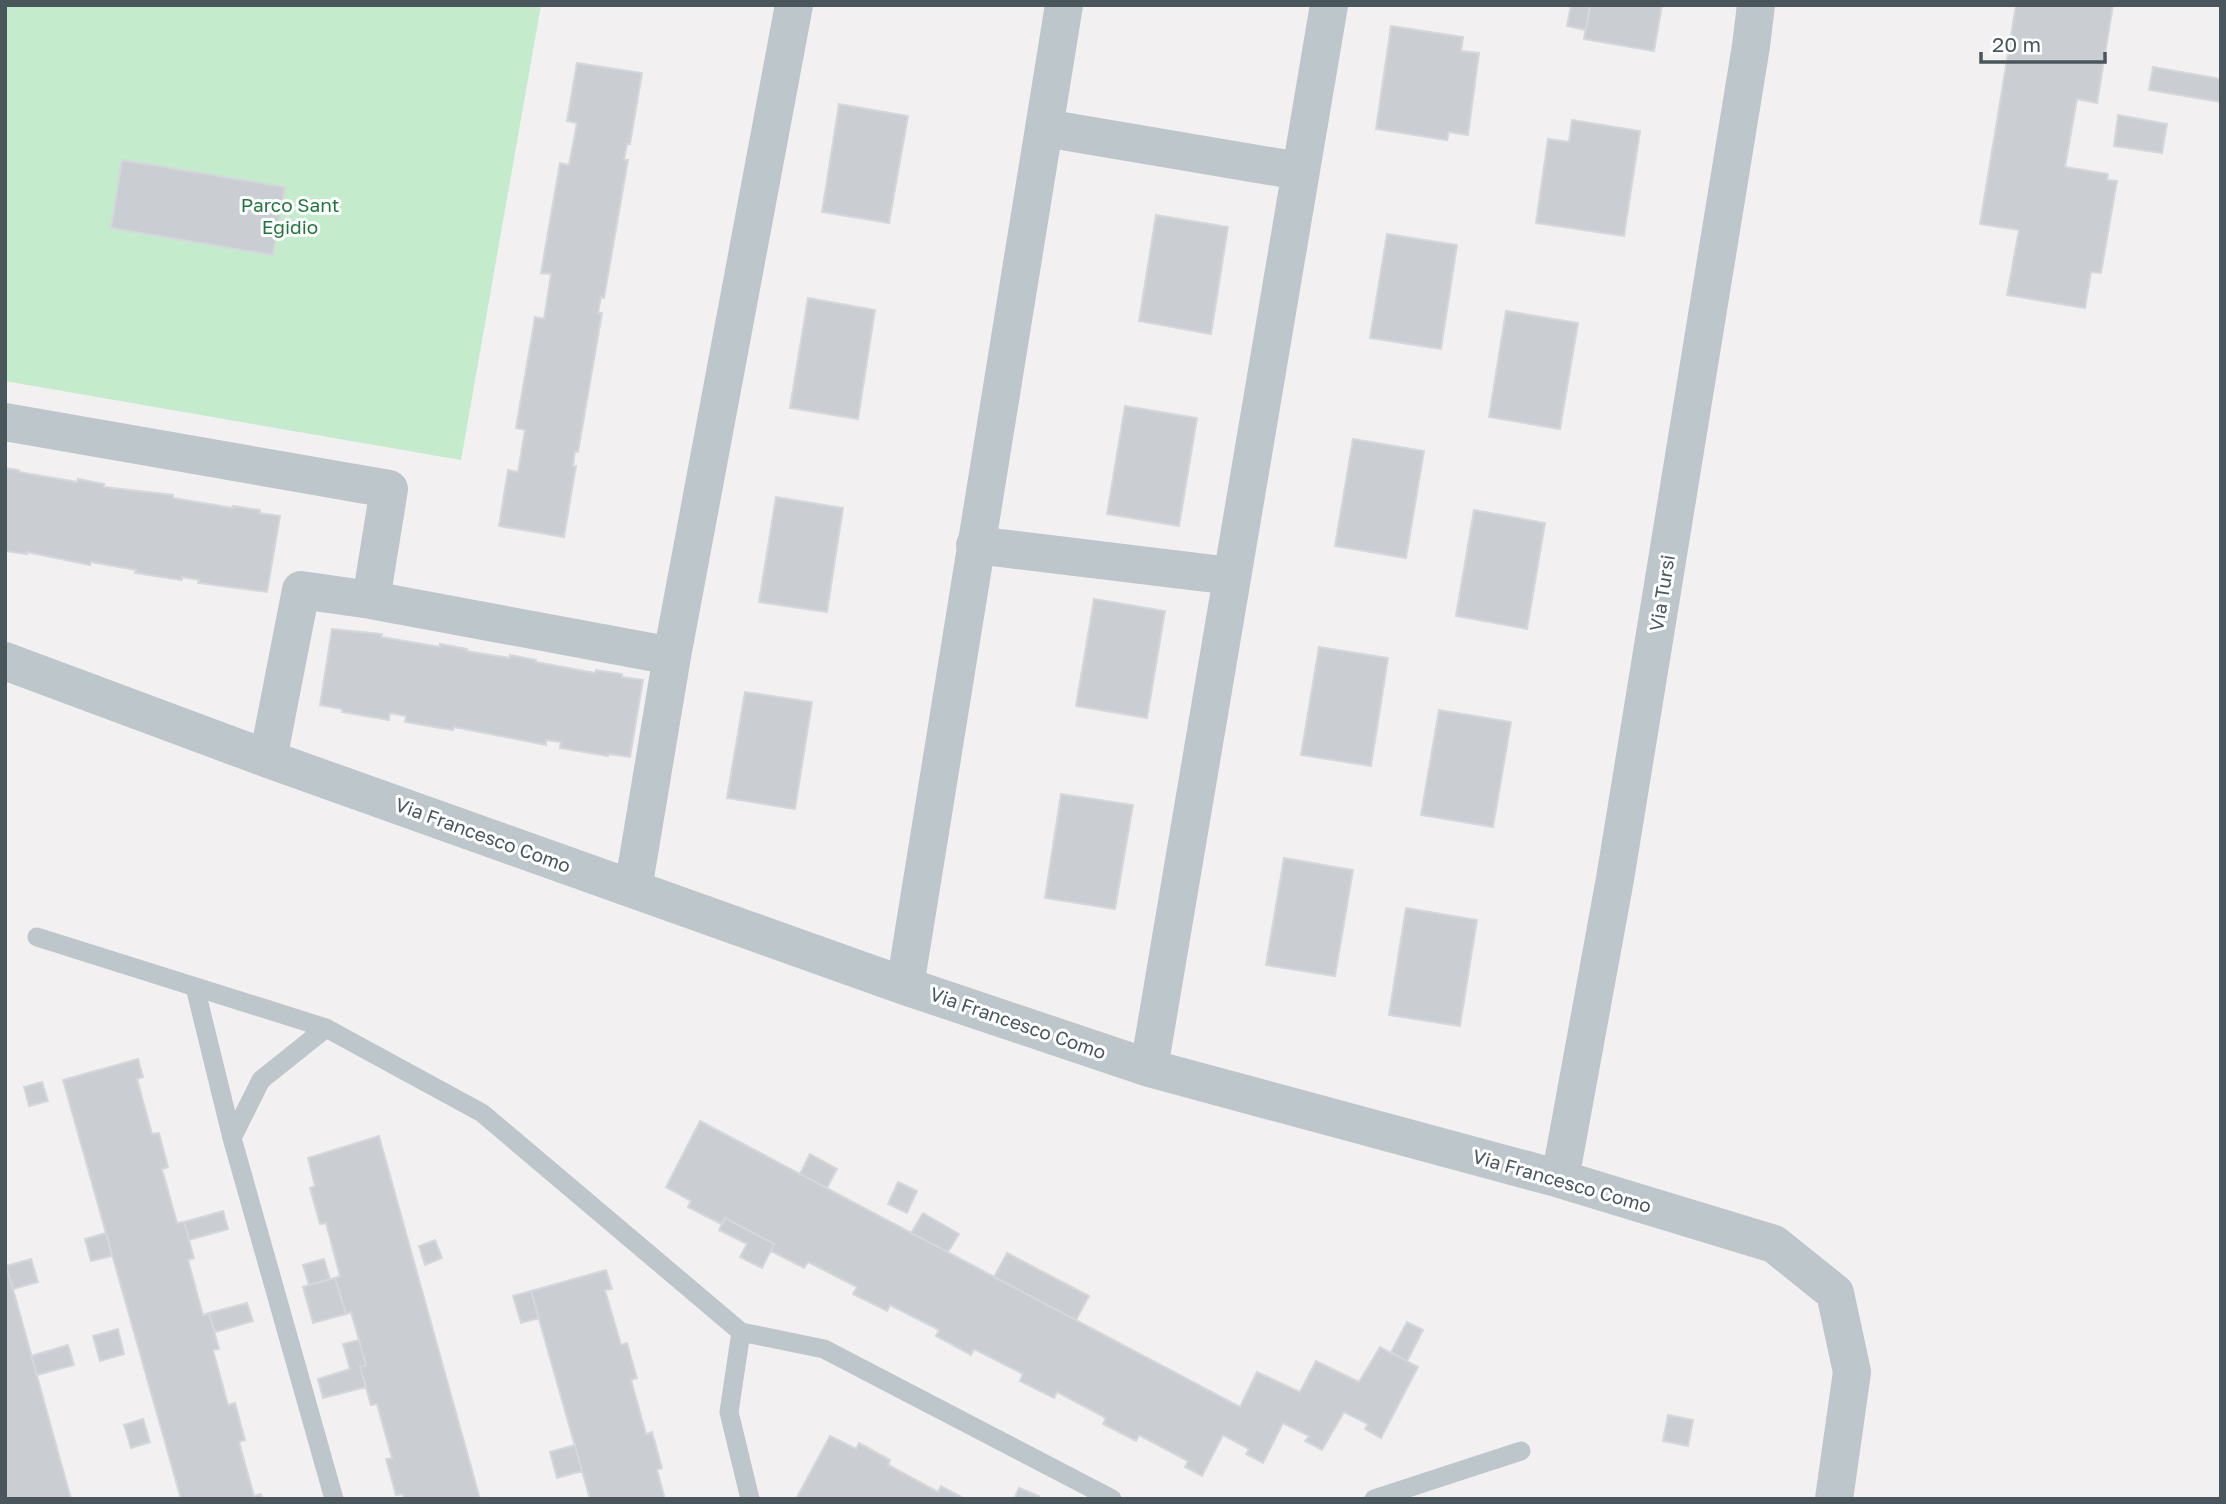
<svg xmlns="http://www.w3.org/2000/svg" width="2226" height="1504" font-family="'Golos Text',sans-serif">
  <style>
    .green { fill: #c3ebcc }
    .building { fill: #caced2; stroke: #d4d7db; stroke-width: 2 }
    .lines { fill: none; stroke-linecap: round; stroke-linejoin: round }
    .service { stroke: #bdc6cb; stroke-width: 19 }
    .minor { stroke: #bdc6cb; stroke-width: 38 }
    .labels { text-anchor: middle; stroke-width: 6; stroke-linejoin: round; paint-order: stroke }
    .park-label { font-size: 19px; fill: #20773d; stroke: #fff }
    .street-label { font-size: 19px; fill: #49565c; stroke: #fff }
  </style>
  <rect width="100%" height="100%" fill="#f2f0f0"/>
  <path class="green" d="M5 5H541L461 460 5 381Z"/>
  <path class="building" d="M1571 5H1590L1586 30 1567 26Z
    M1590 5H1662L1654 51 1584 39Z
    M2016 5H2113L2097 103 2077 99 2065 167 2108 174 2107 180 2117 181 2101 273 2091 272 2085 308 2007 295 2019 230 1980 224Z
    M1391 26 1463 37 1461 51 1479 53 1468 135 1449 132 1447 140 1376 129Z
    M577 63 642 73 630 144H627L624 160H628L604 298 601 297 598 313H602L578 452 575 451 573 466H576L564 537 499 526 508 470 518 472 525 430 516 428 535 317 544 319 551 274 541 273 560 163 569 165 577 123 567 121Z
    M2153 67 2221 79V102L2149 90Z
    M839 104 908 116 889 223 822 212Z
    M2118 115 2167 124 2162 153 2114 146Z
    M1572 120 1640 131 1624 236 1536 223 1548 139 1569 142Z
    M122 160 285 187 273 255 111 228Z
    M1156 215 1228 227 1211 334 1139 321Z
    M1387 234 1457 245 1441 349 1370 338Z
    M808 298 875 310 858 419 790 408Z
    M1506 311 1578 323 1560 429 1489 417Z
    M1125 406 1197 418 1179 526 1107 514Z
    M1353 439 1424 451 1406 558 1335 546Z
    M5 468 19 470V472L77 482 78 479 104 484V487L173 495V498L233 508V506L260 510 259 513 280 516 267 592 198 583 199 580 182 577V580L135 573 136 570 91 562 90 565 27 552V554L5 551Z
    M776 497 843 508 827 612 759 602Z
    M1474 510 1545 523 1527 629 1456 616Z
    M1094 599 1165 611 1147 718 1076 706Z
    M332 629 382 634 381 637 440 647V644L467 649 466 651 510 658V655L536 660V662L595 673 596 670 622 674V677L643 680 630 757 608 754V756L560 748 561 742 546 740V745L454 727 453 730 405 722 406 716 390 713 389 720 342 712V709L320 705Z
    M1319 647 1388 658 1371 766 1301 755Z
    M745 692 812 702 795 809 727 798Z
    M1439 710 1511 722 1493 827 1421 815Z
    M1061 794 1133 805 1115 909 1045 898Z
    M1284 858 1353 870 1335 976 1266 965Z
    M1406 908 1477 920 1460 1026 1389 1015Z
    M138 1059 143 1077 137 1079 152 1134 159 1133 168 1167 162 1169 177 1223 184 1222 194 1258 188 1260 203 1315 209 1313 219 1349 213 1350 228 1405 235 1403 245 1440 239 1442 254 1496 261 1494 262 1499H181L106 1233 63 1080Z
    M42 1082 48 1101 29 1106 24 1087Z
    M700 1121 1240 1407 1257 1372 1300 1392 1316 1361 1359 1382 1380 1347 1418 1367 1381 1438 1365 1429 1368 1424 1344 1412 1322 1450 1305 1441 1309 1436 1283 1423 1263 1463 1246 1454 1249 1449 1223 1435 1202 1476 1185 1467 1188 1461 1139 1435 1136 1441 1103 1424 1106 1418 1057 1392 1054 1398 1020 1381 1023 1374 974 1349 971 1355 936 1336 939 1330 890 1305 887 1311 853 1294 857 1287 808 1262 804 1268 771 1251 774 1244 725 1218 721 1224 688 1207 691 1201 666 1187Z
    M379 1136 480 1499H404L402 1494 396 1495 386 1459 392 1458 377 1404 371 1405 360 1367 366 1365 351 1312 346 1314 335 1278 340 1276 326 1223 320 1224 310 1188 315 1186 308 1158Z
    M810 1154 837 1169 827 1188 800 1174Z
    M898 1182 917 1191 907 1213 888 1204Z
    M223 1211 228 1229 189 1240 184 1222Z
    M923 1213 959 1234 948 1252 911 1233Z
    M725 1218 774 1244 762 1268 740 1257 747 1244 719 1230Z
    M106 1233 112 1256 91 1261 85 1239Z
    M435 1240 442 1258 425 1265 419 1246Z
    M1007 1253 1089 1296 1076 1320 994 1277Z
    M31 1259 38 1282 13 1289 6 1266Z
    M324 1259 330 1279 309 1285 303 1265Z
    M5 1263 13 1289 71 1499H5Z
    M606 1270 612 1289 605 1290 621 1345 627 1343 637 1378 631 1380 646 1434 652 1432 662 1468 657 1470 665 1499H590L531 1291Z
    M335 1278 346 1314 313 1323 303 1287Z
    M531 1291 539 1318 521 1323 513 1296Z
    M247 1303 253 1321 215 1332 209 1313Z
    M1407 1322 1423 1330 1407 1361 1391 1352Z
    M118 1329 124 1354 100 1361 93 1336Z
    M359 1340 366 1365 360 1367 366 1387 323 1398 318 1379 350 1369 343 1344Z
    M68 1345 74 1365 37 1375 31 1356Z
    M1668 1415 1693 1420 1688 1446 1663 1441Z
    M143 1419 150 1442 131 1448 124 1425Z
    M830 1436 856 1449 859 1443 890 1460 888 1465 938 1492 941 1486 965 1499H796Z
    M575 1445 582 1471 557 1478 550 1452Z
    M1019 1488 1039 1496 1038 1499H1014Z"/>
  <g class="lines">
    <path class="service" d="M37 937 326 1028 482 1113 741 1332 729 1412 750 1499
      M195 987 232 1138 334 1499
      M232 1138 261 1080 326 1028
      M741 1332 824 1349 1112 1499
      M1374 1499 1521 1451"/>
    <path class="minor" d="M1045 128 1299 171
      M5 422 389 489 371 600 672 656
      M975 545 1231 576
      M5 661 268 759 905 986 1149 1068 1560 1179 1774 1244 1835 1293 1852 1372 1834 1499
      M268 759 301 590 371 600
      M633 889 672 656 794 5
      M905 986 1064 5
      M1149 1068 1329 5
      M1560 1179 1615 879 1751 46 1756 5"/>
  </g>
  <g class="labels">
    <g class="park-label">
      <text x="290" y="212">Parco Sant<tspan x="290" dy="22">Egidio</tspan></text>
    </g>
    <g class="street-label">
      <text transform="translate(1662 593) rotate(-81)" y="7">Via Tursi</text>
      <text transform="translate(483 835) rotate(20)" y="7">Via Francesco Como</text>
      <text transform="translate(1018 1023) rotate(19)" y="7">Via Francesco Como</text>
      <text transform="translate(1562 1181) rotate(16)" y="7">Via Francesco Como</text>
    </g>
  </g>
  <rect width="2226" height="1504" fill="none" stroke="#49565c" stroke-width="14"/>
  <path d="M1981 52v10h124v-10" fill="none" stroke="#49565c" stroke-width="3.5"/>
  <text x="1992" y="52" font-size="21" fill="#49565c" stroke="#ffffff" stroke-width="5" paint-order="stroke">20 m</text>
</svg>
